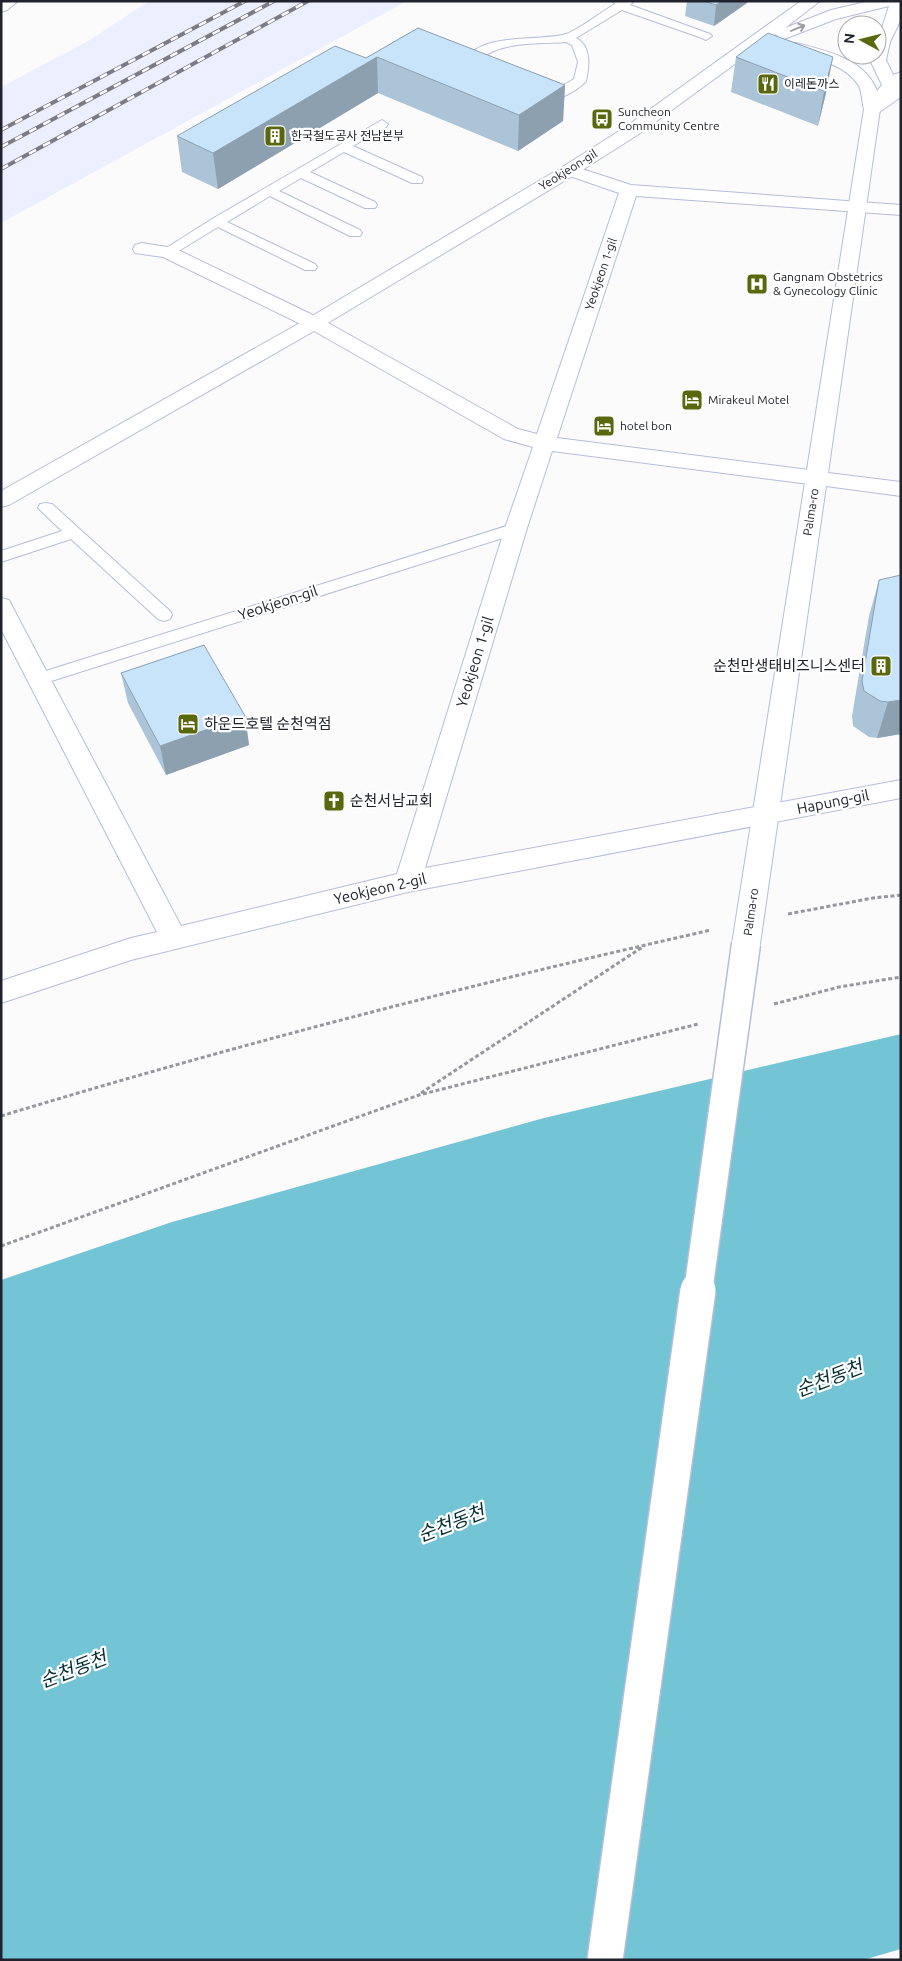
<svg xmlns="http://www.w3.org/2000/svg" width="902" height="1961" font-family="Ubuntu,'Noto Sans KR',sans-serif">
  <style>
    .built { fill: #ebefff }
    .water { fill: #73c4d5 }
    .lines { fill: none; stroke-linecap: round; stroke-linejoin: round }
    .lane-casing { stroke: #b5bddb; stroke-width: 2 }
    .street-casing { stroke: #b5bddb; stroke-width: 2 }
    .secondary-casing { stroke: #b5bddb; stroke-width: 2 }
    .path { stroke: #97989d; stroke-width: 3; stroke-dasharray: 4 2.5; stroke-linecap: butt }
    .lane { fill: #fff; fill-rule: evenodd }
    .street { fill: #fff; fill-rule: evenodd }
    .secondary { fill: #fff; fill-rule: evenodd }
    .rail-casing { stroke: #7b7c83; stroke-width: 4 }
    .rail { stroke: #fff; stroke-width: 2.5; stroke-dasharray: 8; stroke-linecap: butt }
    .secondary-bridge-far1-casing { stroke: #b5bddb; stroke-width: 31; stroke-linecap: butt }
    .secondary-bridge-casing { stroke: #b5bddb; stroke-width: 38; stroke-linecap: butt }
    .secondary-bridge-far1 { stroke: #fff; stroke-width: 28 }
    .secondary-bridge { stroke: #fff; stroke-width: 35 }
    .wall { fill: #acc4d8 }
    .shaded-wall { fill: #8ca0b0 }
    .building { fill: #c8e4fb; stroke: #8ca0b0 }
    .oneway { stroke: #9b9ca1 }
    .labels { text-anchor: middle; stroke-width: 4.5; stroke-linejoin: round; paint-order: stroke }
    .far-poi-label { font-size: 12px; fill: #20222e; stroke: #fff; text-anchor: start }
    .far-street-label { font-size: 12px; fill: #20222e; stroke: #fff }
    .street-label { font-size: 15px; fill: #20222e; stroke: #fff }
    .poi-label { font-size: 15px; fill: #20222e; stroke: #fff; text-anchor: start }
    .near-water-label { font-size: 19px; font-style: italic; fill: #052f36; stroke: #fff }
  </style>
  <rect width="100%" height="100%" fill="#fbfbfb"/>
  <path class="built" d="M149 1H407L1 223V87L90 40Z"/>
  <path class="water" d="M901 1034V1949L863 1960H1V1280L172 1222 544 1118Z"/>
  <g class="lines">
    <g class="lane-casing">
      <path id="lane" d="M613 1H634L630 5 710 34 712 36 706 40 702 38 622 10 576 38C592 46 589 67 586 81 578 91 544 110 533 98L535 95 548 94 574 79 578 62 572 45 566 42C538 44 501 41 479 60V66L483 73 477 77 473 76 467 66C467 31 544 42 566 34 580 29 601 12 615 4Z
        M382 120 388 124 386 127 353 146 422 177 423 180 422 183H412L344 152 310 172 375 202 377 205 375 208H365L301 178 279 191 360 230 362 233 360 236H350L270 196 227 222 315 264 317 267 315 270H305L218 227 172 255 167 256 160 252 212 219Z
        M46 503 52 504 170 611 172 615 170 619 164 621 158 619 71 539 1 562V551L62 531 38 508 40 504Z
        M516 523 522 524 524 528 522 532 45 683 39 685 33 683 30 679 33 675Z"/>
    </g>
    <g class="street-casing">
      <path id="street" d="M1 1H18L7 10 1 12Z
        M901 84V97L878 113H866L864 109 866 105 895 85Z
        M570 165 631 185 901 205V215L636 196 557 438 817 471 825 473 828 478 825 483 817 485 552 451 527 528 425 868 901 780V798L408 892 131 960 1 1003V981L131 938 157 932 1 629V598L9 600 12 606 181 926 397 874 505 528 533 447 504 439 307 327 163 257 135 253 133 249 135 245 142 243 174 248 321 319 518 429 537 434 619 193 564 174 561 170 564 166Z"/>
    </g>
    <g class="secondary-casing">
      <path id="secondary" d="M801 1H820L785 28 831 10 870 1H901V19L890 42 886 60 893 75 901 72V85L880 109 828 473 901 482V496L826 486 760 944 756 952 746 955 736 952 732 944 864 109C862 102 862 93 859 86 846 64 812 57 790 51L788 48 790 45 796 43C824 50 866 59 877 91L882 85 870 60 871 55H877V37L882 28 889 6 836 19 784 39 778 37 776 34 639 134 576 174 321 327 9 505 1 507V491L307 319 564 166 627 126Z"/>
    </g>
    <path class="path" d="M788 914 873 898 901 895
      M774 1004 839 987 901 977
      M421 1093 644 946
      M1 1116C235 1045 472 984 711 930
      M1 1246 419 1095 698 1024"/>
    <use href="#lane" class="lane"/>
    <use href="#street" class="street"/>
    <use href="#secondary" class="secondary"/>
    <g class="rail-casing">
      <path id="rail" d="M1 130 245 1
        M1 147 274 1
        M1 169 308 1"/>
    </g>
    <use href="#rail" class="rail"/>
    <g class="secondary-bridge-far1-casing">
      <path id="secondary-bridge-far1" d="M698 1292 746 944"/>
    </g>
    <g class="secondary-bridge-casing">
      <path id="secondary-bridge" d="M605 1960 698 1290"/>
    </g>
    <use href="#secondary-bridge-far1" class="secondary-bridge-far1"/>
    <use href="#secondary-bridge" class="secondary-bridge"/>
  </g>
  <path class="wall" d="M687 1H747V3L714 26 685 16Z
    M418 28 565 85 563 121 518 151 378 93 218 189 182 172 177 136 366 58Z
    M768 33 826 93 818 126 731 92 736 57Z
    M879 580 901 734 877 738 869 737 853 726 852 716 869 616Z
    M121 673 245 716 249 745 166 775 128 703Z"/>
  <path class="shaded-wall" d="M722 1H747V3L714 26 716 5Z
    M377 57 378 93 218 189 213 153Z
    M833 57 826 93 818 126 824 91Z
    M565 85 563 121 518 151 519 115Z
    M901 700V734L877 738 888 702Z
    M245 716 249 745 166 775 160 746Z"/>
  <path class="building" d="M704 1H722L716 5Z
    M418 28 565 85 519 115 377 57 213 153 177 136 335 46 366 58Z
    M768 33 833 57 824 91 736 57Z
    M901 575V700L888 702 880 701 864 691 862 681 879 580Z
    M204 645 245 716 160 746 121 673Z"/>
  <defs><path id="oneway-shaft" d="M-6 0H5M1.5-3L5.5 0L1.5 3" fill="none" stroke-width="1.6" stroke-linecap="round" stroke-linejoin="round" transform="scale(1.25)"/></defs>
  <use class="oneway" href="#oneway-shaft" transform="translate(798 28) rotate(-22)"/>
  <defs>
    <g id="restaurant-square" transform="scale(1.125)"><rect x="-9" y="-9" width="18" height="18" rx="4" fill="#59680f" stroke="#fff"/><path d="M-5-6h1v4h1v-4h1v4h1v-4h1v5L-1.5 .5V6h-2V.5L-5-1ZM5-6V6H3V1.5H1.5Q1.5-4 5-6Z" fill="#fff"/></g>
    <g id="bus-square" transform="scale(1.125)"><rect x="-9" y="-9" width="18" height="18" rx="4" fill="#59680f" stroke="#fff"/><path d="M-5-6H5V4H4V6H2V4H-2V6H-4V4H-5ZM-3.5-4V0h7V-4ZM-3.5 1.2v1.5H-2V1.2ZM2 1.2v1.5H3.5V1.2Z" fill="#fff"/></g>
    <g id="building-square" transform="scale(1.125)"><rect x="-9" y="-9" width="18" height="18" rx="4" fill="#59680f" stroke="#fff"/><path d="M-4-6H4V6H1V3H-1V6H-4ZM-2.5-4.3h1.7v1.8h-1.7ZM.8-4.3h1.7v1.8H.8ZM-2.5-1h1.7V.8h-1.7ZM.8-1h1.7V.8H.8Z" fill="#fff"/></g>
    <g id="hospital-square" transform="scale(1.125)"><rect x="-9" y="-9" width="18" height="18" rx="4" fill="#59680f" stroke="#fff"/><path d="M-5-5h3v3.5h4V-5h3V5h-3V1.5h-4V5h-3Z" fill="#fff"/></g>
    <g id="hotel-square" transform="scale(1.125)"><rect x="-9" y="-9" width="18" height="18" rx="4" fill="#59680f" stroke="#fff"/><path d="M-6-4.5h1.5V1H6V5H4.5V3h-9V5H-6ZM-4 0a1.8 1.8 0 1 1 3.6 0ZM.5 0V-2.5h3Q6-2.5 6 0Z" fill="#fff"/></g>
    <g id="church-square" transform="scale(1.125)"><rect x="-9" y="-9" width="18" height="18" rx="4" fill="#59680f" stroke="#fff"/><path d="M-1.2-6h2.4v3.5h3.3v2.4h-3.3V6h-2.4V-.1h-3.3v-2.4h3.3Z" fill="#fff"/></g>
  </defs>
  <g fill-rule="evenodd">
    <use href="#restaurant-square" x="768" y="84"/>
    <use href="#bus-square" x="602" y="119"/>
    <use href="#building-square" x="275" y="136"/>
    <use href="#hospital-square" x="757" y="284"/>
    <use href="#hotel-square" x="692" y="400"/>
    <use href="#hotel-square" x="604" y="426"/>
    <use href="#building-square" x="881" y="666"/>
    <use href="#hotel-square" x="188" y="724"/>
    <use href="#church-square" x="334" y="801"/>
  </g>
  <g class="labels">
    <g class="far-poi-label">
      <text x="784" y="88">이레돈까스</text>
      <text x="618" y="116">Suncheon<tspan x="618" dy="14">Community Centre</tspan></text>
      <text x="291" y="140">한국철도공사 전남본부</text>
      <text x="773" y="281">Gangnam Obstetrics<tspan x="773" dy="14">&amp; Gynecology Clinic</tspan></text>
      <text x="708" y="404">Mirakeul Motel</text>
      <text x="620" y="430">hotel bon</text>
    </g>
    <g class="far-street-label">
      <text transform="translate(568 170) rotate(-32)" y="4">Yeokjeon-gil</text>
      <text transform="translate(601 274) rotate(-71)" y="4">Yeokjeon 1-gil</text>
      <text transform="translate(811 512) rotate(-81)" y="4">Palma-ro</text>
      <text transform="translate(751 912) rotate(-82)" y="4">Palma-ro</text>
    </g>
    <g class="street-label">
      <text transform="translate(278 603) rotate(-18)" y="5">Yeokjeon-gil</text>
      <text transform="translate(475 662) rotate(-73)" y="5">Yeokjeon 1-gil</text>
      <text transform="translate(833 802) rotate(-11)" y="5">Hapung-gil</text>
      <text transform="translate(380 889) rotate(-13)" y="5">Yeokjeon 2-gil</text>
    </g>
    <g class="poi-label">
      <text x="865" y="671" text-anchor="end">순천만생태비즈니스센터</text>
      <text x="204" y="729">하운드호텔 순천역점</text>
      <text x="350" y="806">순천서남교회</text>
    </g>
    <g class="near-water-label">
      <text transform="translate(829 1378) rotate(-21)" y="7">순천동천</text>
      <text transform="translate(451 1523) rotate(-21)" y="7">순천동천</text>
      <text transform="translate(73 1669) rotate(-21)" y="7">순천동천</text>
    </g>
  </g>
  <rect width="902" height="1961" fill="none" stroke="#20222e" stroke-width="5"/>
  <g transform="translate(862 40) rotate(277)"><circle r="24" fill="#ffffff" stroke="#a6a7ab"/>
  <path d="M0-4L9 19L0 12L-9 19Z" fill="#59680f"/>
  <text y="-8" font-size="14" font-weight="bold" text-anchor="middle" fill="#20222e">N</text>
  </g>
</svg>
